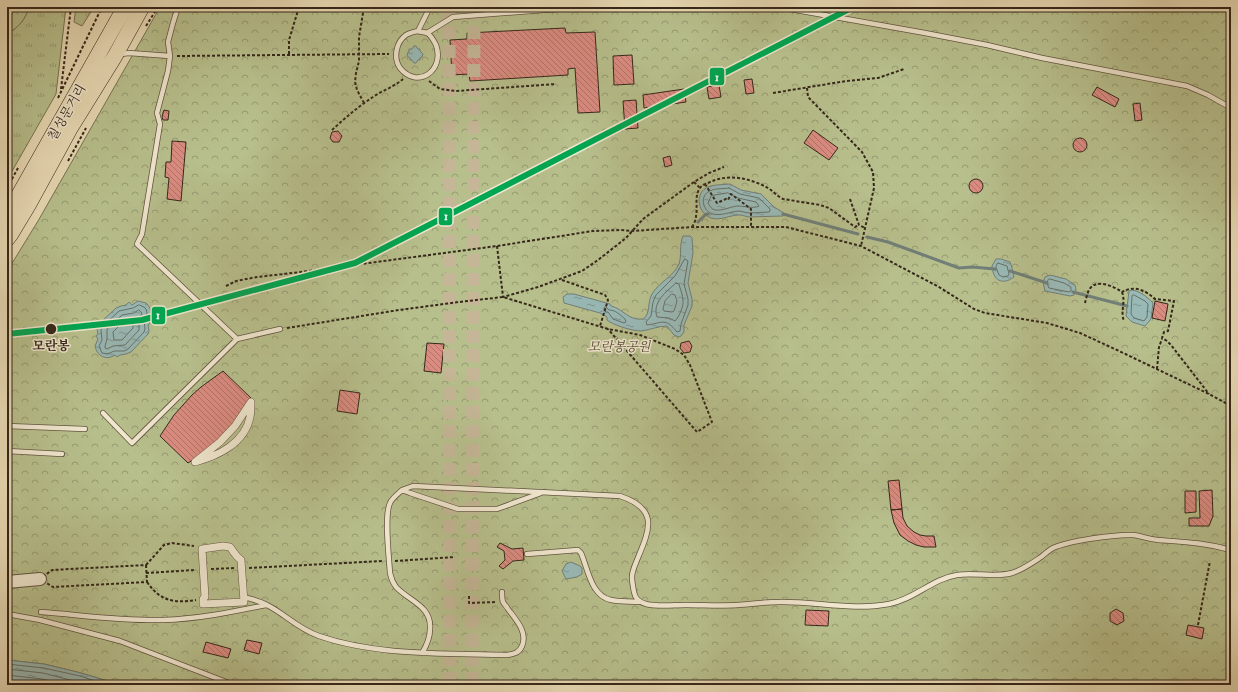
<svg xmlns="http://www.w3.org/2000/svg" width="1238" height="692" font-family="'IM FELL Double Pica','Noto Serif KR',serif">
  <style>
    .grass { fill: url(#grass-tufts); stroke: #767353 }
    .forest { fill: url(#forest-crowns); stroke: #767353 }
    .water { fill: url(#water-ripples); stroke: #717f78 }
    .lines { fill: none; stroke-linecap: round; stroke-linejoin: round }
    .shore { stroke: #677068; stroke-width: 1 }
    .stream { stroke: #717f78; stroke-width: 3 }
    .building { fill: url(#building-back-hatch); stroke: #35271a }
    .secondary-tunnel { stroke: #c4b696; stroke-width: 13; stroke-dasharray: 13 6; stroke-linecap: butt }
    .service-casing { stroke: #625441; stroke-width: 6 }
    .pedestrian-casing { stroke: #625441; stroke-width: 8 }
    .tertiary-casing { stroke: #625441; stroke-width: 14 }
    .primary-casing { stroke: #35271a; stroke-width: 16 }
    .path { stroke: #35271a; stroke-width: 2; stroke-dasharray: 3 2; stroke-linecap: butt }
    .service { stroke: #f0e7cf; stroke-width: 4.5 }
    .pedestrian { stroke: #f0e7cf; stroke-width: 7 }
    .tertiary { stroke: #f0e7cf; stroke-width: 12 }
    .primary { stroke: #e8dab5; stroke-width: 15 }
    .metro-1-casing { stroke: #f0e7cf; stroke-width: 9 }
    .metro-1 { stroke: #00a651; stroke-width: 6 }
    .stop-dot { fill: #35271a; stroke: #f0e7cf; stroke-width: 1.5 }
    .labels { text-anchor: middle; stroke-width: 3; stroke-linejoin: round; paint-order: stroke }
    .street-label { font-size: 13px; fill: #35271a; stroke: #f0e7cf }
    .stop-label { font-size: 13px; font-weight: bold; fill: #35271a; stroke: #f0e7cf }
    .park-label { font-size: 13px; font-style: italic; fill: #564d36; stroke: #f0e7cf }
    .line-badge { stroke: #f0e7cf; stroke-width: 1.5 }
    .badge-label { font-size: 11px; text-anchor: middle; font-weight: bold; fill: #fff }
  </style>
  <defs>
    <pattern id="grass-tufts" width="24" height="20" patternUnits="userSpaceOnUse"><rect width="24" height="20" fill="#b7bf8c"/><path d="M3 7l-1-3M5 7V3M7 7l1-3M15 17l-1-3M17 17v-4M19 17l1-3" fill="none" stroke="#969b72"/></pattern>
    <pattern id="forest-crowns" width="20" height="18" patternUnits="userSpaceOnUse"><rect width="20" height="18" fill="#b7bf8c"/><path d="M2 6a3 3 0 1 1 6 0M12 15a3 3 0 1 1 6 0" fill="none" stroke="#969b72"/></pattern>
    <pattern id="water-ripples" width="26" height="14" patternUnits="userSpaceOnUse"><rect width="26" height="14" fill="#99b9b6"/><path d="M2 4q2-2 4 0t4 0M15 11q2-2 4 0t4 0" fill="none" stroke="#7e9693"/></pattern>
    <pattern id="building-back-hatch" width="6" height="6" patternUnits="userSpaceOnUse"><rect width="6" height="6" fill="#db8c81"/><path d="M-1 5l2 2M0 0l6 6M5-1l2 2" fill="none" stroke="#b27269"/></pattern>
  </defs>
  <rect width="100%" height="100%" fill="#e8dab5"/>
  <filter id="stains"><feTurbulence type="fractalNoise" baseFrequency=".005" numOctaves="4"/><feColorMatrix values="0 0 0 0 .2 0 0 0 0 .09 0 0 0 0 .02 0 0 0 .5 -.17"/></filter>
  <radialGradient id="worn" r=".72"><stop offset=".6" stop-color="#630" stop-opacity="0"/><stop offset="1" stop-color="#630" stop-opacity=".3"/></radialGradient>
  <path class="grass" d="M29 7H66L56 94 7 180V34C19 27 25 20 29 7Z
    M76 7H94L82 26 74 22Z"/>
  <path class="forest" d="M7 7H29C25 20 19 27 7 34Z
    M160 7H1231V685H121L81 673 44 664 7 660V269L11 265 38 221Z"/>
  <path class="water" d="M414 46H416L418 49H420V51L423 54 422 57 420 58V60H418L416 63H414L412 60H410V58L407 56 408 52H409V49H412Z
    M730 184 741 190 761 194 774 207 787 215 782 216C771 216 759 217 748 217 745 216 742 215 739 215 730 215 720 221 711 218 699 214 694 195 706 188 713 184 723 185 730 184Z
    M683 236H690L692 238 693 253 688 283 692 299V306L684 325V332L681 336 679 337 674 335 667 326C658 326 650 330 641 331 632 331 613 325 607 320V317L600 313 564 303 563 297 567 294H574L610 304 611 306C624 309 628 321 643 319 651 314 647 302 652 294 659 282 673 277 679 264 682 255 679 245 683 236Z
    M996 259H1001L1010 262 1012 268 1014 277C1002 286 993 280 992 266Z
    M1050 275 1066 279 1075 285 1076 290 1074 295 1070 296 1045 291 1043 282 1045 277Z
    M1132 290C1140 291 1147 297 1153 303L1151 319 1145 326 1132 322 1126 316 1129 291Z
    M138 301 146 303C152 309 152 314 148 321L150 323 148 325 149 331 148 334 131 352 126 354 120 355 117 357 115 355C106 361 97 356 95 346L98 339 96 336 98 334 97 329 99 324 116 308 121 306 126 305 129 302 132 305Z
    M571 562 580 566 582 568V574L577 577 566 579 562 571 566 564Z
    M7 660 44 664 81 673 121 685H7Z"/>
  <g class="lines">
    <path class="shore" d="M729 188 740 194 759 198 770 209V211L769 212C763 212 756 213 750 213 746 213 742 211 738 211 730 212 721 216 713 214 704 212 699 198 708 192 713 188 723 189 729 188Z
      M728 193 738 198 756 202 759 206C753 209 745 206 737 206 730 207 722 211 715 210 711 209 710 206 708 203L711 196Z
      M685 259 688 261 684 284 688 299V305L681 324 680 331 677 332C665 317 663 323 647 325L646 322 651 316 653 302 656 295 675 276Z
      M998 263 1007 266 1009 274 1008 276 1003 277 999 275 996 267Z
      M1050 279 1064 283 1071 287V291L1069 292 1049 288 1047 283 1048 280Z
      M676 283 679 284C680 289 683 295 683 300 684 306 679 317 675 321L669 318 657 317C652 302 666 292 676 283Z
      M672 294 675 295 677 301 674 311 672 312 664 311 663 309 665 301Z
      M1134 295 1145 301 1148 304 1147 317 1144 321 1134 318 1131 314 1132 296Z
      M139 305 144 307 146 309 147 313 144 320 145 329 144 332 128 349 124 351H114L108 354 102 353 99 346 102 340 101 330 102 327 119 311 133 308Z
      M606 307 609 310C616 310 620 315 625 319L626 322 624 323 613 319 608 312H606L604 310V308Z
      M139 310 142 313 139 319V330L125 345 113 346 107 349 105 348V346L107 339V329L122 315 134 313Z
      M131 319 133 321V328L122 340H114L113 332 125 320Z
      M7 664 44 668 80 676 107 685
      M7 669 43 673 90 685
      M7 675 42 679 68 685"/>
    <path class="stream" d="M783 214 858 234
      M698 222 705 215 708 214
      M867 237 888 242 959 268 972 267 995 269
      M1010 271 1047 283
      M1073 292 1127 306"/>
  </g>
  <path class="building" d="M565 28 566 33 595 32 600 112 578 113 575 68 568 69V75L470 81 469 74 452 75 450 40 467 39V33Z
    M632 55 634 84 614 85 613 56Z
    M752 79 754 93 746 94 744 80Z
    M719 85 721 97 709 99 707 87Z
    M1097 87 1119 99 1115 107 1092 95Z
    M684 89 686 102 644 108 643 95Z
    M636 100 638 128 625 129 623 101Z
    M1140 103 1142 120 1135 121 1133 104Z
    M164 110 169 111 168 120H163L162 117Z
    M813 130 838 148 829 160 804 143Z
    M338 131 342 136 339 142H333L330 138 332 132Z
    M1073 145a7 7 0 1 1 14 0a7 7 0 1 1-14 0Z
    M172 141 186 142 181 201 167 199 169 178 165 177 166 162H171Z
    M670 156 672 165 665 167 663 158Z
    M969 186a7 7 0 1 1 14 0a7 7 0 1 1-14 0Z
    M1155 301 1168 304 1165 321 1152 318Z
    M689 341 692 346 690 352 684 353 680 348 681 343Z
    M427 343 444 344 441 373 424 371Z
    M223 371 251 398 244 410 219 440 199 456 188 463 160 436 174 415 192 395 201 387Z
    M340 390 360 393 357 414 337 411Z
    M899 480 902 509 891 510 888 481Z
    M1212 490 1213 516 1209 526H1189V518H1200L1199 491Z
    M1185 491H1196V512L1185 513Z
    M902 509 903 518 907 526 914 532 920 535 926 536H934L936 547H924L916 545 908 541 900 535 894 523 891 510Z
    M500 543 512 549 523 548 524 560 513 561 503 569 499 566 505 560 504 551 497 547Z
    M1116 609 1123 613 1124 621 1117 625 1110 621V613Z
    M806 610 829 611 828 626 805 625Z
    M1188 625 1204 628 1202 639 1186 635Z
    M247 640 262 643 259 654 244 650Z
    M206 642 231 649 228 658 203 652Z"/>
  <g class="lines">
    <path class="secondary-tunnel" d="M449 7 450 685
      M472 685 474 7"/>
    <g class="service-casing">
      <path id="service" d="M178 7 173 23 168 42 170 56 168 71 157 113 160 124 142 234 137 244 237 339 280 329
        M779 7 925 33 987 45 1042 58 1187 86 1208 95 1231 108
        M418 31C420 32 424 32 427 33 431 35 434 41 436 45 445 70 418 90 400 68 393 58 396 42 406 35 409 33 414 32 418 31L430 7
        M427 33 453 17 583 7
        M121 54 129 53 170 56
        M103 413 132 443 237 339
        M7 426 85 429
        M7 451 62 454
        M402 490 413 486 620 496C659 509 650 529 637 560 635 565 632 571 632 577 632 582 633 587 634 592 635 599 639 602 646 604 658 607 673 605 686 605 704 605 721 606 738 605 752 604 765 602 779 602 815 601 853 611 889 604 915 599 932 579 957 575 975 572 994 578 1012 573 1022 570 1032 563 1041 557 1045 554 1049 550 1053 548 1068 541 1116 534 1133 535 1141 536 1149 539 1158 540 1184 542 1206 543 1231 550
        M527 554 578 550 581 553C588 569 591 596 611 600 620 602 630 601 639 602
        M244 597C251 599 260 601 267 605 285 614 298 629 319 636 377 656 446 653 507 655 514 654 519 653 522 646 528 632 516 620 508 609 507 607 504 604 503 602 502 599 502 595 502 592
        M41 612C81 615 122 621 163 620 198 619 232 612 266 605
        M7 614 40 620 120 641 234 685
        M422 653C427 645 430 638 430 629 432 606 409 601 396 587 393 583 391 578 390 573 389 558 384 515 390 503 392 498 398 494 402 490L410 493 458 509H497L541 493
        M919 685C958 682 998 681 1037 685"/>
    </g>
    <g class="pedestrian-casing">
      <path id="pedestrian" d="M251 402C251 407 251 412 250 417 245 443 218 456 195 462L220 442 235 426Z
        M223 546 230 547C234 552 235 556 241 560L244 602 203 604V599L205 597 202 549Z"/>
    </g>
    <g class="tertiary-casing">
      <path id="tertiary" d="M7 582 40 579"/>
    </g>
    <g class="primary-casing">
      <path id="primary" d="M7 216 125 7
        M7 239 11 234 29 204 71 127 115 56 142 7"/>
    </g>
    <path class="path" d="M146 26 158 7
      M289 54V40L299 7
      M177 56 389 54
      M429 81 440 89 456 91 556 84
      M807 88 808 97 862 152 873 172 874 188 861 246
      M61 89 71 7
      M773 93 846 81 878 78 904 69
      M58 98 102 7
      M364 103 357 90 355 82 356 73 359 61V37L364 7
      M332 130C345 118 359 106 373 97 383 90 394 87 403 79
      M68 161 86 128
      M694 182 700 188
      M705 184 717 203 726 199 728 200 731 194 751 209V227
      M7 188 18 168
      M850 199 859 225 865 228
      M692 227C694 224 696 220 696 216 698 207 694 196 700 188 701 186 705 184 708 183 727 173 750 178 768 188 773 191 777 196 783 199L820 205 829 208 855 227 859 225
      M497 246 503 297 538 287 582 271 598 260 626 238 643 219 694 182 709 173 724 167
      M7 256 11 251
      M562 280 605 295 608 300 600 326
      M226 286 236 281 257 277 301 272 497 246 593 231 620 230 632 231 692 227H786L861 246 939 287 974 309 985 313 1047 323 1080 333 1117 350 1209 394 1231 406
      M1122 292C1126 302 1120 311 1124 321
      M1085 303C1086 299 1087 294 1089 290 1096 278 1113 286 1122 292 1134 285 1145 290 1155 299L1174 301 1168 331 1164 332 1162 338 1167 341 1171 345 1209 394
      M287 328 399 310 459 302 503 297 608 329 640 335 675 349 684 355 690 365 712 422 697 432 608 329
      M1157 369 1159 347 1162 339
      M1226 534 1231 528
      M395 561 455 557
      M146 565 147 582 53 587 40 579 52 570Z
      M146 565 164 545 172 543 194 546
      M249 568 383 561
      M211 569 235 568
      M146 573 195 570
      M147 582C161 602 174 603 196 600
      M469 596V603L496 602
      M1198 625 1210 561"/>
    <use href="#service" class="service"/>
    <use href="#pedestrian" class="pedestrian"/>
    <use href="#tertiary" class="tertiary"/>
    <use href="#primary" class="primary"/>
    <g class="metro-1-casing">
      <path id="metro-1" d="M7 334 142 320 355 263 853 7"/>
    </g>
    <use href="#metro-1" class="metro-1"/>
  </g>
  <circle class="stop-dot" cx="51" cy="329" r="6"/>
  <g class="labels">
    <g class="street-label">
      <text transform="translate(66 112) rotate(-60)" y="5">칠성문거리</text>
    </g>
    <g class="stop-label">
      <text x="51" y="350">모란봉</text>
    </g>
    <g class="park-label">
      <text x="619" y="351">모란봉공원</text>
    </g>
  </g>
  <g class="line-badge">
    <rect x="709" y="67" width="16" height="19" rx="4" fill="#00a651"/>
    <rect x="438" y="207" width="15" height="19" rx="4" fill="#00a651"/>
    <rect x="151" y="306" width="15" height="19" rx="4" fill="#00a651"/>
  </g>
  <g class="badge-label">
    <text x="717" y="81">1</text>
    <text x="446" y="220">1</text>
    <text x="158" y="319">1</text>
  </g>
  <rect width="1238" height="692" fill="none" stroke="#e8dab5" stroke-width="24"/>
  <rect x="8" y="8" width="1222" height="676" fill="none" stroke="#35271a" stroke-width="2"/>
  <rect x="12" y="12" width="1214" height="668" fill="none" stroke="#35271a"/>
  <rect width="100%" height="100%" filter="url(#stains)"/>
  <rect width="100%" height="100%" fill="url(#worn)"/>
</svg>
